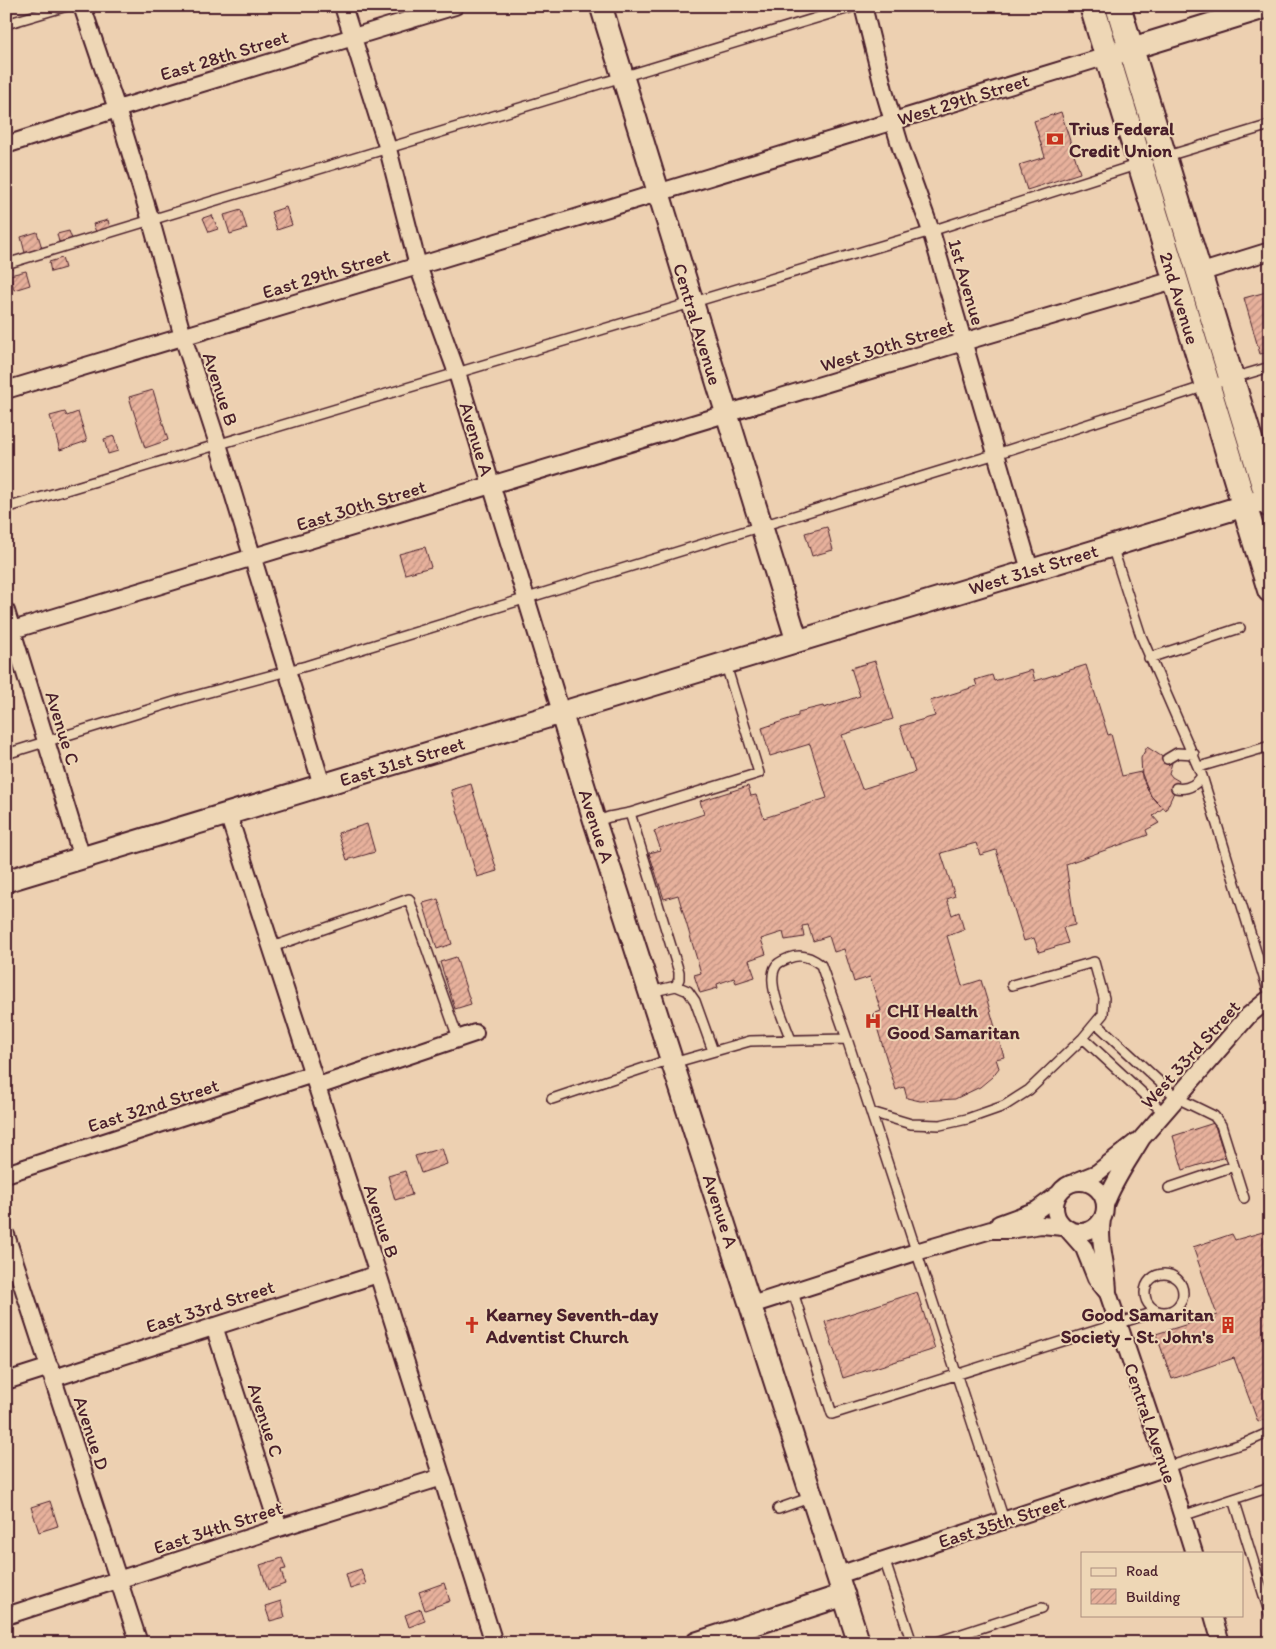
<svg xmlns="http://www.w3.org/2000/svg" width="1276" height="1649" font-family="Itim,sans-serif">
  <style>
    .building { fill: url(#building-hatch); stroke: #4a1f2b }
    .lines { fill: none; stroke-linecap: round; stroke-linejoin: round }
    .service-casing { stroke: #4a1f2b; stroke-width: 12 }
    .minor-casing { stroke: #4a1f2b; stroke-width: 20 }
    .tertiary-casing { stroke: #4a1f2b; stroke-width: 25 }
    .secondary-casing { stroke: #4a1f2b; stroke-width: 28 }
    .service { stroke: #eed7b6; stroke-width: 9 }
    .minor { stroke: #eed7b6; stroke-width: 16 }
    .tertiary { stroke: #eed7b6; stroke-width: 21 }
    .secondary { stroke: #eed7b6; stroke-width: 24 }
    .labels { text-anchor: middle; stroke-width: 4; stroke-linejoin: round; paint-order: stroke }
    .street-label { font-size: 19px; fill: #4a1f2b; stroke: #eed7b6 }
    .poi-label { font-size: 19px; font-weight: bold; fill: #4a1f2b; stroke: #eed7b6; text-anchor: start }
  </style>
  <defs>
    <pattern id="building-hatch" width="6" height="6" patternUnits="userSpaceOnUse" patternTransform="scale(1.25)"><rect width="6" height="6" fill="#e7b19c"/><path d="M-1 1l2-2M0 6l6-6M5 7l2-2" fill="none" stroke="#bd8f7f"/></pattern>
  </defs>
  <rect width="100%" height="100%" fill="#edd0b1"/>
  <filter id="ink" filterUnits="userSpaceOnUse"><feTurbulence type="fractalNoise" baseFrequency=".02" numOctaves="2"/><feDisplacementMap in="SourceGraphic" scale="10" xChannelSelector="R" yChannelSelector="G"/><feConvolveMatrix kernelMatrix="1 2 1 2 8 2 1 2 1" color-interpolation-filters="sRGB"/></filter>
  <g filter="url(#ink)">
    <path class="building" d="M1061 112 1080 173 1027 190 1019 165 1045 157 1034 121Z
      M286 207 292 225 277 230 271 212Z
      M241 210 247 229 230 234 224 215Z
      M212 215 218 229 209 232 203 218Z
      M108 220 110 228 96 232 93 224Z
      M69 231 72 239 59 242 57 234Z
      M37 232 42 248 25 253 21 237Z
      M62 258 65 268 51 272 49 262Z
      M26 271 30 285 14 290 10 275Z
      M1270 291V352L1260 354 1244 298Z
      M153 390 168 440 145 448 129 397Z
      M65 412 67 416 78 412 87 441 60 450 50 416Z
      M114 436 118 451 108 454 104 439Z
      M827 527 833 550 812 556 805 533Z
      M425 547 431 567 405 574 399 554Z
      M875 661 893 719 842 735 862 789 915 772 900 726 935 716 930 701 977 686 975 680 992 675 994 681 1032 670 1035 681 1086 665 1108 735 1111 734 1122 776 1141 772 1151 796 1163 808 1153 816 1159 823 1146 830 1148 835 1066 864 1075 925 1063 928 1068 943 1039 952 1034 938 1024 941 996 850 980 855 976 843 941 853 955 896 947 899 952 915 959 912 964 930 947 936 962 986 981 980 1004 1057 996 1059 999 1068 992 1077 980 1087 955 1099 920 1101 907 1098 904 1087 896 1090 873 1014 881 1011 870 977 854 982 844 949 834 952 829 936 813 941 808 925 802 926 804 937 785 940 783 932 761 939 766 954 749 960 755 977 736 983 734 978 717 984 718 988 700 993 694 975 701 973 678 895 664 899 649 853 661 850 654 831 704 814 700 801 748 786 751 796 756 795 764 818 827 798 810 744 770 756 762 728 798 716V712L823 706 824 708 860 696 851 668Z
      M1147 747 1172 763 1169 773 1172 777 1179 781 1166 810 1156 802 1151 796 1142 777 1141 758Z
      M471 784 497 871 477 877 451 790Z
      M367 824 375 852 347 860 338 833Z
      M438 899 452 944 437 949 423 903Z
      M456 957 471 1004 455 1009 440 962Z
      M1214 1123 1225 1157 1183 1170 1173 1136Z
      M442 1148 447 1164 421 1173 415 1156Z
      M405 1171 412 1195 395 1200 388 1176Z
      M1270 1230V1417L1258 1422 1234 1358 1172 1379 1156 1334 1217 1315 1193 1247 1232 1234 1235 1240Z
      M917 1292 935 1349 843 1378 825 1322Z
      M50 1501 58 1526 39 1532 31 1507Z
      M282 1558 286 1569 281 1570 285 1584 268 1590 260 1565Z
      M361 1569 366 1584 350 1589 346 1574Z
      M444 1583 450 1601 425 1610 419 1592Z
      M281 1601 285 1617 270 1621 265 1606Z
      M421 1609 425 1621 409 1627 405 1615Z"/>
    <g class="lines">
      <g class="service-casing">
        <path id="service" d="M6 24 67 6
          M1164 157 1270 125
          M6 264 856 6
          M6 508 931 231 1139 164
          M1112 546 1141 636 1202 776 1270 997
          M1149 658 1240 628
          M6 754 187 698 306 666 996 454 1206 386 1270 367
          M1167 759 1177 753 1194 754
          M1199 767 1270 746
          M1176 788C1188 790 1196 785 1202 776
          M630 813 759 773 725 662
          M595 822 609 817 630 813 679 972V979L676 986 650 992
          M272 947 409 899 458 1038
          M676 986 688 991 695 1001 713 1051
          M1096 1023 1177 1098 1214 1116 1221 1125 1244 1198
          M1083 1038 1164 1113
          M791 1040C785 1023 765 982 776 966 778 962 785 960 789 958 801 953 811 957 821 965L847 1039 1004 1520
          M673 1063 750 1041 847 1039
          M552 1099 671 1059
          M871 1112 911 1124 940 1125 967 1119 1004 1106 1029 1090 1083 1038 1103 1014 1104 998 1094 962 1012 985
          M1169 1188 1234 1166
          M1145 1293a19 19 0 1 1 38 0a19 19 0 1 1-38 0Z
          M793 1292 832 1414 1158 1311
          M1167 1467 1245 1443 1270 1432
          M1234 1499 1270 1615
          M778 1509 812 1497
          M1182 1516 1270 1487
          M884 1559 912 1643
          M934 1643 1042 1608"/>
      </g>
      <g class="minor-casing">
        <path id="minor" d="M82 6 117 109 151 221 183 337 218 444 322 785
          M343 6 388 149 418 266 457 373 561 712
          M863 6 885 94 901 148 931 231 1030 570
          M6 145 117 109 455 6
          M1199 273 1270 251
          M6 390 418 266 1107 56
          M6 611 82 858
          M6 632 963 342 1174 280
          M228 814 378 1274 494 1643
          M318 1086 475 1033
          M6 1174 313 1074
          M1055 1207a25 25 0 1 1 50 0a25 25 0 1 1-50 0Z
          M1075 1182 1097 1173 1136 1142
          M1105 1205C1114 1180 1129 1160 1142 1138L1248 1016 1270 998
          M1102 1219C1098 1245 1108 1268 1108 1293L1167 1467 1194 1553
          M999 1224 1037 1210 1057 1195
          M1069 1231 1084 1248 1096 1278 1108 1293
          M6 1235 139 1643
          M751 1305 916 1252 991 1230H1010L1041 1225 1063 1227
          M214 1326 279 1528
          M54 1378 378 1274
          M6 1381 50 1367
          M838 1575 1167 1467
          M1213 1615 1221 1643
          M6 1616 279 1528 442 1477"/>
      </g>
      <g class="tertiary-casing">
        <path id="tertiary" d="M601 6 797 641
          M1107 56 1270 6
          M561 712 595 822 859 1643
          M6 881 1260 501
          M697 1643 844 1595"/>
      </g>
      <g class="secondary-casing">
        <path id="secondary" d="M1092 6 1270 590
          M1118 6 1270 505"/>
      </g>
      <use href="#service" class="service"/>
      <use href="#minor" class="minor"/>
      <use href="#tertiary" class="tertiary"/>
      <use href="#secondary" class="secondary"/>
    </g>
  </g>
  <defs>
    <g id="bank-bare" transform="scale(1.35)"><path d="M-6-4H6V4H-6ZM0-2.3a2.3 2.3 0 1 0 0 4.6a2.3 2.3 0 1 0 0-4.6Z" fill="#c8321e" stroke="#eed7b6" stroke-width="2.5" paint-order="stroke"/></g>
    <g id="hospital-bare" transform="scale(1.35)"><path d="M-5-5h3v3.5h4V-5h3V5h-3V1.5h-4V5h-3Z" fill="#c8321e" stroke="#eed7b6" stroke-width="2.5" paint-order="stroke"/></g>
    <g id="church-bare" transform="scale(1.35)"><path d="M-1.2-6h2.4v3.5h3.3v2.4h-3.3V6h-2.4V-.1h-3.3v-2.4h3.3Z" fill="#c8321e" stroke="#eed7b6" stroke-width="2.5" paint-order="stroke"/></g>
    <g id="building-bare" transform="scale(1.35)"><path d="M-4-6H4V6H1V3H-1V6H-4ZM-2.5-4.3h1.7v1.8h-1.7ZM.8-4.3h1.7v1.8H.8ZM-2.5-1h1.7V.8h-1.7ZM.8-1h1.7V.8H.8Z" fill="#c8321e" stroke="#eed7b6" stroke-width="2.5" paint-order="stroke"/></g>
  </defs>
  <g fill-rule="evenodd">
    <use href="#bank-bare" x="1055" y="139"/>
    <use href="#hospital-bare" x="873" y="1021"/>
    <use href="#church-bare" x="472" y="1325"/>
    <use href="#building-bare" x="1228" y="1325"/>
  </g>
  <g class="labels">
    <g class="street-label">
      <text transform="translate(224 55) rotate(-17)" y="7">East 28th Street</text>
      <text transform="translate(963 99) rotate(-17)" y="7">West 29th Street</text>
      <text transform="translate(326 273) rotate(-17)" y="7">East 29th Street</text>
      <text transform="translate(967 282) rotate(74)" y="7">1st Avenue</text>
      <text transform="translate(1180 298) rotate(73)" y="7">2nd Avenue</text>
      <text transform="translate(698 324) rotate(73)" y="7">Central Avenue</text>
      <text transform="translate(887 345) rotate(-17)" y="7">West 30th Street</text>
      <text transform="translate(221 389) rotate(72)" y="7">Avenue B</text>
      <text transform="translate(477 439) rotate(73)" y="7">Avenue A</text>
      <text transform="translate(361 505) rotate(-17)" y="7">East 30th Street</text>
      <text transform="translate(1033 569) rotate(-17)" y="7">West 31st Street</text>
      <text transform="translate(63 728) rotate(73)" y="7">Avenue C</text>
      <text transform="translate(402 761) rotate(-17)" y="7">East 31st Street</text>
      <text transform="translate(597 826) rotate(72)" y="7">Avenue A</text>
      <text transform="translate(1190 1054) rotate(-48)" y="7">West 33rd Street</text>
      <text transform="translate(153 1105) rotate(-18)" y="7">East 32nd Street</text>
      <text transform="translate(721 1211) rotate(72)" y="7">Avenue A</text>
      <text transform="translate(382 1221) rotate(72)" y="7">Avenue B</text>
      <text transform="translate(210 1306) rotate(-18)" y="7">East 33rd Street</text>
      <text transform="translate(266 1420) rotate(72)" y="7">Avenue C</text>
      <text transform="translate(1151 1423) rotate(71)" y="7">Central Avenue</text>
      <text transform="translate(92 1433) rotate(72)" y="7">Avenue D</text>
      <text transform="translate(1002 1521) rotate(-18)" y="7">East 35th Street</text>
      <text transform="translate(218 1527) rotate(-18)" y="7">East 34th Street</text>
    </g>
    <g class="poi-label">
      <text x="1069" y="135">Trius Federal<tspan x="1069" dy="22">Credit Union</tspan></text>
      <text x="887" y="1017">CHI Health<tspan x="887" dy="22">Good Samaritan</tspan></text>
      <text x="486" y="1321">Kearney Seventh-day<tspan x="486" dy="22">Adventist Church</tspan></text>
      <text x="1214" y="1321" text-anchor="end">Good Samaritan<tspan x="1214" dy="22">Society - St. John's</tspan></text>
    </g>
  </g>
  <rect width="1276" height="1649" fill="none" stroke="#eed7b6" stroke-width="25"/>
  <rect x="12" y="12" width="1251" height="1624" fill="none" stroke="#4a1f2b" stroke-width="2" filter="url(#ink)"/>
  <rect x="1081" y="1552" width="162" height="65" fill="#eed7b6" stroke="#ac8d7e"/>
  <rect x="1091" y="1568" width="25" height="8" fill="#eed7b6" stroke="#ac8d7e"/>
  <text x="1126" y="1576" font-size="15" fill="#4a1f2b">Road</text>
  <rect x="1091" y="1589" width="25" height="15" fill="url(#building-hatch)" stroke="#ac8d7e"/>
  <text x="1126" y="1602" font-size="15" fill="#4a1f2b">Building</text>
</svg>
